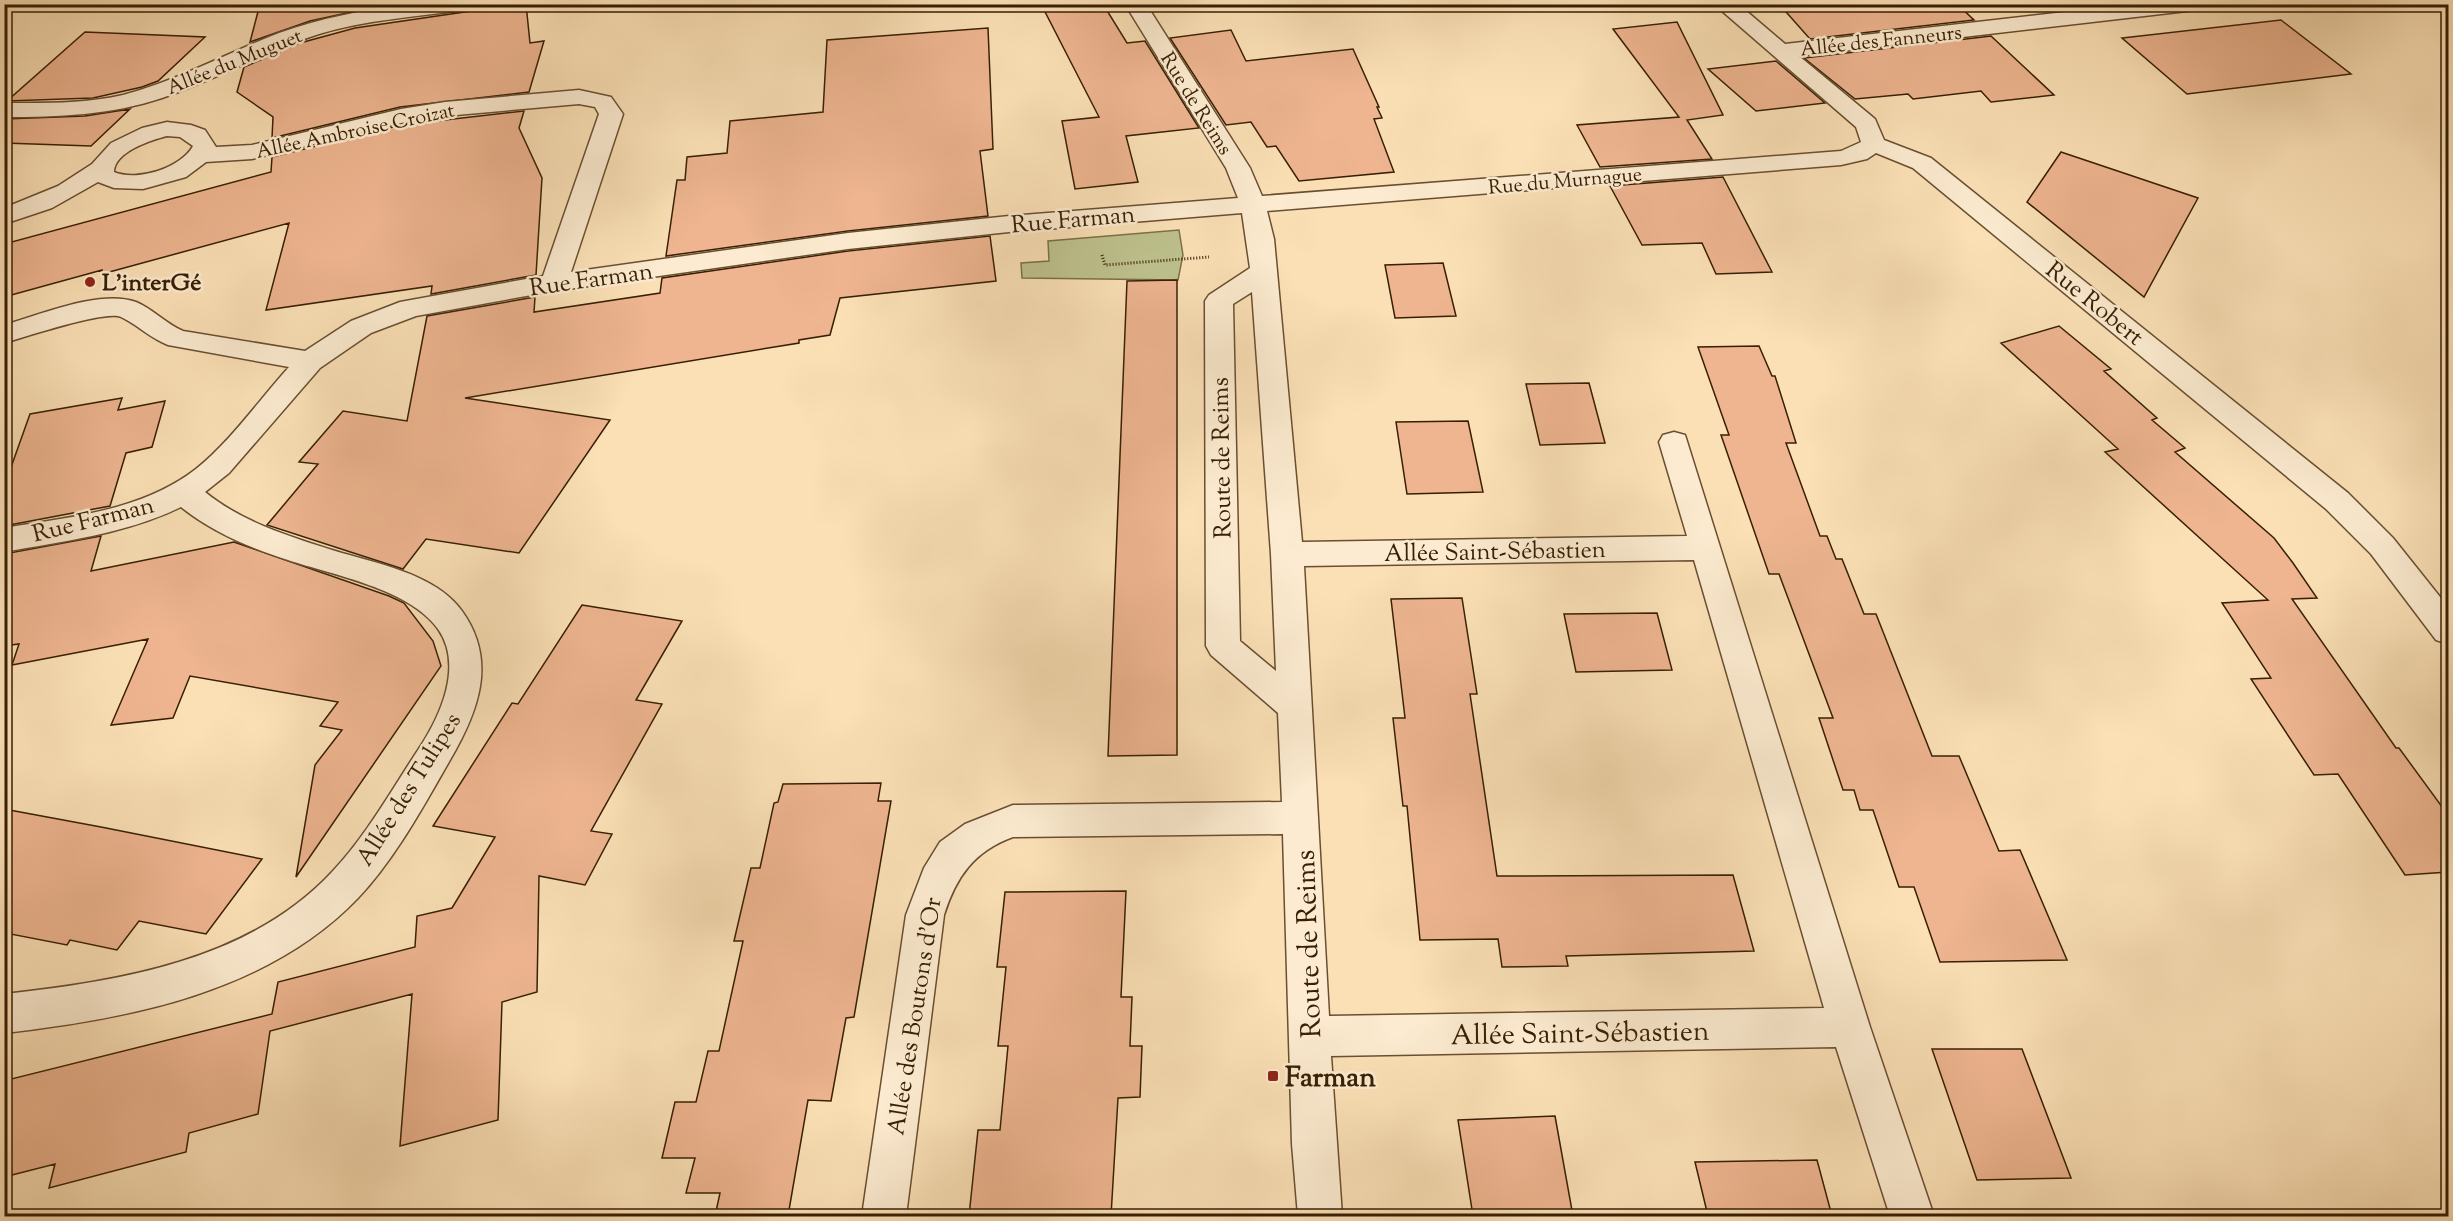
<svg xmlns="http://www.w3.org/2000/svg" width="2453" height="1221" font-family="'Sorts Mill Goudy',serif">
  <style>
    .green { fill: #bec28e; stroke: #7b7049; stroke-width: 1.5 }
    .building { fill: #eeb590; stroke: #381f04; stroke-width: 1.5 }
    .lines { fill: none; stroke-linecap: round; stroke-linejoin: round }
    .minor-casing { stroke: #694f30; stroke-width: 3 }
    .path { stroke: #381f04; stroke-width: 3; stroke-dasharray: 1 2; stroke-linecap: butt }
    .minor { fill: #fcebd0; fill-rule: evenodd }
    .poi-dot { fill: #8f2418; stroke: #fcebd0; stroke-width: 2 }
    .labels { text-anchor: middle; stroke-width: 5; stroke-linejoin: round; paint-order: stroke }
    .far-street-label { font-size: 20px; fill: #381f04; stroke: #fcebd0 }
    .street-label { font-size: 24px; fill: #381f04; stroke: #fcebd0 }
    .poi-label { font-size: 24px; font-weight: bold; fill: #381f04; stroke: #fcebd0; text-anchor: start }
    .near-street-label { font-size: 28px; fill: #381f04; stroke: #fcebd0 }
    .near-poi-label { font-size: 28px; font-weight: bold; fill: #381f04; stroke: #fcebd0; text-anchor: start }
  </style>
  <rect width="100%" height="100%" fill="#fbe0b6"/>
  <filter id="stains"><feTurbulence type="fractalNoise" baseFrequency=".00333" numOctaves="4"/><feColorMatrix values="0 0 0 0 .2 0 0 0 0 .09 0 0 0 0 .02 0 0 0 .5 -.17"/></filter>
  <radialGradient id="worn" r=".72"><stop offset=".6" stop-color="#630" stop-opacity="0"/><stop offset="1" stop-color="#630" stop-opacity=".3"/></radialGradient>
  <path class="green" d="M1179 230 1183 255 1178 280 1022 278 1021 263 1049 261 1048 241Z"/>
  <path class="building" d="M260 4H389L310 21 250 42Z
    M475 4H526L530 43 544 41 529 92 400 107 272 138 273 117 237 92 244 67 300 43 355 28 471 11Z
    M1041 4H1103L1127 43 1145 41 1199 128 1126 136 1138 182 1075 189 1062 121 1099 117Z
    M1779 4H1957L1974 20 1810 39Z
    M2281 20 2351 74 2187 94 2122 38Z
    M1677 22 1723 115 1687 120 1712 159 1600 167 1577 125 1679 117 1613 29Z
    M988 28 993 149 980 151 988 216 848 231 666 256 677 180H685L687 157 727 153 730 121 823 112 827 40Z
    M1231 30 1246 61 1353 49 1379 107H1377L1382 118 1374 119 1394 172 1299 181 1276 146 1267 147 1251 122 1226 125 1170 38Z
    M85 32 205 37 158 81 142 87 93 98 7 101Z
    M1991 36 2054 95 1991 102 1981 91 1913 99 1908 94 1855 99 1804 58Z
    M1776 61 1825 103 1756 111 1708 69Z
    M130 109 91 146 4 143V119L85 116Z
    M524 111 519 128 542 178 536 275 431 294 432 286 266 310 289 223 102 274V270L4 297V244L271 172 272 157 401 125Z
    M2061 152 2198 198 2144 297 2027 202Z
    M1723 177 1772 272 1716 274 1702 243 1642 245 1610 186Z
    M990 236 996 281 840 298 830 335 799 340V343L465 398 610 420 519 553 426 539 403 569 267 525 318 464 299 462 343 411 407 421 427 316 535 297 534 312 660 293 662 278 848 251Z
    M1443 263 1456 316 1395 318 1385 265Z
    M1177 280V755L1108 756 1127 281Z
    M2059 326 2111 369 2104 371 2157 418 2152 420 2185 448 2175 452 2274 538 2293 563 2317 598 2292 599 2396 748H2399L2448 815V872L2405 875 2338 774 2314 775 2251 679 2271 678 2222 603 2268 600 2105 452 2118 449 2001 343Z
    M1759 346 1772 376H1775L1796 443H1786L1820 536H1827L1836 559H1842L1864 614H1876L1932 756H1959L1999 851 2020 850 2067 960 1940 962 1914 887H1899L1873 810H1860L1854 790H1843L1819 718H1833L1779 574H1769L1721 435H1729L1698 347Z
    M1589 383 1605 443 1540 445 1526 384Z
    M122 398 118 410 165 401 152 447 126 453 110 506 4 526V487L30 414Z
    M1468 421 1483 492 1407 494 1396 422Z
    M101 536 91 571 234 542 389 596 404 603 433 641 441 666 296 877 315 765 342 730 320 726 338 702 190 676 173 718 111 725 148 639 12 665 19 644 4 646V554Z
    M1462 598 1477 694H1470L1497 876 1733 875 1754 951 1566 956 1568 966 1502 967 1498 939 1420 940 1407 806H1403L1393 718H1405L1391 599Z
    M582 605 682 621 636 700 662 704 591 831 612 834 585 885 539 876 537 992 502 1002 498 1120 400 1146 412 994 270 1031 258 1114 189 1133 186 1152 49 1188 55 1164 4 1177V1104L11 1079 272 1014 278 982 415 947 417 916 452 908 495 837 433 826 512 703 518 704Z
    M1657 613 1672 670 1576 672 1564 614Z
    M881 783 878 801H891L854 1017 846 1018 831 1101 808 1100 788 1216H715L720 1193H686L695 1158H662L675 1102H696L708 1051H719L743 941H734L751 868H760L774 803 778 802 783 784Z
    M4 809 101 827 262 859 206 934 139 921 117 950 70 940 67 945 5 933Z
    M1126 891 1121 997H1132L1130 1046H1142L1140 1097 1118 1098 1111 1216H969L978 1130H1000L1008 1046H998L1006 967H997L1005 892Z
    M1932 1049H2022L2071 1178 1977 1180Z
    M1555 1116 1573 1216H1473L1458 1120Z
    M1817 1160 1832 1216H1708L1695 1162Z"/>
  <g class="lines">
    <g class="minor-casing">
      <path id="minor" d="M408 4H473L471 9 463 10C415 17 365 20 319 34 265 51 216 80 162 98 111 115 59 117 4 117V103C44 103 84 104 123 95 177 81 227 53 279 33 321 18 364 10 408 4Z
        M1125 4H1146L1250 168 1262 196 1841 151 1861 142 1856 127 1714 4H1738L1785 44 2134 4H2206L2204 9 2196 10 1799 56 1875 119 1884 140 1931 158 2348 493 2393 538 2448 607V644L2436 640 2371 554 2326 509 1913 168 1876 153 1867 159 1841 165 1267 211 1274 239 1302 542 1687 536 1659 442 1663 435 1674 432 1685 435 1870 1027 1934 1216H1890L1836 1047 1331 1056 1342 1216H1298L1292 1144 1283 834 1013 837C974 851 956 877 944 915L906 1216H862L906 915 924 868 940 842 965 824 1013 805 1282 802 1278 713 1211 655 1206 646 1205 301 1209 295 1250 268 1242 213 1009 232 848 249 554 291 416 316 371 333 320 368 229 473 205 492C242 522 288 536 332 550 374 563 435 573 462 611 498 661 478 712 450 760 423 807 395 859 358 898 268 992 129 1019 4 1033V994C120 981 249 961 332 872 366 836 391 791 418 750 440 717 464 666 438 629 410 589 333 575 288 560 250 548 212 532 181 507 126 534 64 541 4 552V528C70 517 142 511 196 469 231 441 259 400 289 367L168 345C150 338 138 325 121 317 106 310 25 337 4 343V325C40 315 100 289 136 302 153 309 166 324 183 331L305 351 351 321 400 302 543 276 599 114 595 107 579 104 445 116 401 123 252 159 206 162 186 177 143 189 114 188 98 182 52 208 4 224V208L58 186 92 164 111 143 142 128 167 122 191 125 205 130 216 147 252 145 401 109 445 102 579 90 611 97 623 114 571 272 848 233 1009 216 1238 198 1226 168ZM167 136 180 137 193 146C181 168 137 182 114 172 114 152 151 140 167 136ZM1252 292 1271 554 1276 671 1240 641 1233 304ZM1694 560 1824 1008 1329 1016 1304 566Z"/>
    </g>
    <path class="path" d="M1102 255 1105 265 1209 257"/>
    <use href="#minor" class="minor"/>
  </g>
  <g class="poi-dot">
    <circle cx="90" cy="282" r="6"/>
    <rect x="1267" y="1070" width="12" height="12" rx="3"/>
  </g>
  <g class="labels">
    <g class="far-street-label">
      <text transform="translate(1881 40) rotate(-6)" y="7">Allée des Fanneurs</text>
      <text transform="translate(234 61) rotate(-22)" y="7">Allée du Muguet</text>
      <text transform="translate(1197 103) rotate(58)" y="7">Rue de Reims</text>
      <text transform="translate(355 130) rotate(-12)" y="7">Allée Ambroise Croizat</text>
      <text transform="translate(1565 180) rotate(-5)" y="7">Rue du Murnague</text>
    </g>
    <g class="street-label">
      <text transform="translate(1073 219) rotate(-5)" y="8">Rue Farman</text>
      <text transform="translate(591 279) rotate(-8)" y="8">Rue Farman</text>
      <text transform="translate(2095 303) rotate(39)" y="8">Rue Robert</text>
      <text transform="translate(1221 458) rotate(-91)" y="8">Route de Reims</text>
      <text transform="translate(93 519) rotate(-14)" y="8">Rue Farman</text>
      <text transform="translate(1495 551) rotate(-1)" y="8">Allée Saint-Sébastien</text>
      <text transform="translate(408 789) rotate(-58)" y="8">Allée des Tulipes</text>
      <text transform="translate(914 1016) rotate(-81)" y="8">Allée des Boutons d'Or</text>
    </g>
    <g class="poi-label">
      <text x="102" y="290">L'interGé</text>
    </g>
    <g class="near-street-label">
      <text transform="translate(1307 944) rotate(-92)" y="10">Route de Reims</text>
      <text transform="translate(1580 1032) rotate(-1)" y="10">Allée Saint-Sébastien</text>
    </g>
    <g class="near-poi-label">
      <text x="1285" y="1086">Farman</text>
    </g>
  </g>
  <rect width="2453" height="1221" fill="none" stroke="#fbe0b6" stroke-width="24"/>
  <rect x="6" y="6" width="2441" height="1209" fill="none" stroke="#381f04" stroke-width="3"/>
  <rect x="12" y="12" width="2429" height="1197" fill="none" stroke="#381f04" stroke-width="1.5"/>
  <rect width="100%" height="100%" filter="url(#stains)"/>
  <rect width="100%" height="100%" fill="url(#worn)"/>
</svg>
